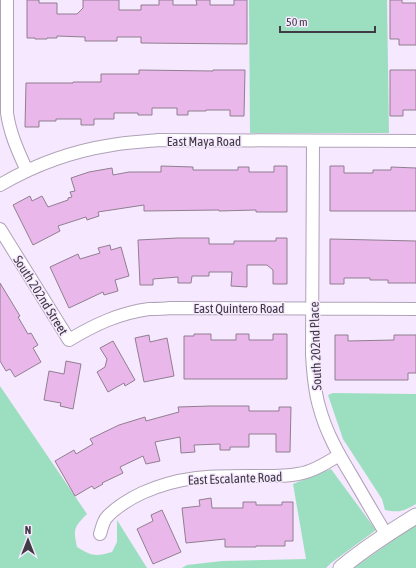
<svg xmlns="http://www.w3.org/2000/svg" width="416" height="568" font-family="'Asap Condensed',sans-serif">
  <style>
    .green { fill: #9cdfc0 }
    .building { fill: #eab7ea; stroke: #907f90 }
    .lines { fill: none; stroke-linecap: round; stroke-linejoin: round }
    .minor-casing { stroke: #afa2b7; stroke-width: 14 }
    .tertiary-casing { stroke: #afa2b7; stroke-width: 17 }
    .minor { stroke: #fff; stroke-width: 12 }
    .tertiary { stroke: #fff; stroke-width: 15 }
    .labels { text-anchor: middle; stroke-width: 3; stroke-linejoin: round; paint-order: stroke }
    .street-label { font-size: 13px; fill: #3f3a43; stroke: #f6e8fe }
  </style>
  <rect width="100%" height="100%" fill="#f6e8fe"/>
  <path class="green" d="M249 0H387L389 133H250Z
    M0 386 87 514C74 527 73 529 77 547 92 556 95 557 112 552L117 542V520L147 568H0Z
    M333 393 416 394V504C404 511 399 513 385 510L382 499 343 439 328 395Z
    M331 469 376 530 331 563 326 568H182L187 565 222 561 306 559 293 484Z
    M416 524V568H354Z"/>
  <path class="building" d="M27 0H39V3H57V14H77L83 8V0H119V10H141V5H159V0H173V5H197L196 0H210V5H234V0H247V44L141 43V37H117V41H85V37L57 36V38H47V39H35V38H27Z
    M390 0H402V3H416V45H399V39H390Z
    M139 70 213 71V70H245L244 116H230V110H206V111H188V115H177V108H152V115H138V113H114V119H94V125H81V119H56V121H39V127H25L26 83H73V82H101V74H139Z
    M390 70H416V110H403V116H390Z
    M161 166 193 167V170H238V167H249V172H274V166H287V212H256V210L219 211V210L144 211V205L98 212 99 216 87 220 86 217 58 226 60 231 33 245 13 205 30 196 32 201 42 196 48 207 68 200V198L72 197 70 192 75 191 71 178 89 172 112 168 113 175 129 172H161Z
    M330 166H344V173H373V170H391V167L416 168V211H330Z
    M178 238H209V244H234V241H276V238H287V284H273V270L267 265H247V287L231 286 232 272H209V276H192L191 283H178V277L153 279V285H140L138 240Z
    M330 239 416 241V283H388V280H370V278H344V284H330Z
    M110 245 111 250 121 247 129 276 115 280 118 291 104 295 103 292 69 308 50 267 78 254 80 259 100 253 98 248Z
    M0 283 20 316 18 317 28 334 31 333 38 345 33 348 41 362 15 377 10 369 6 371 0 361Z
    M194 334H211V340H236V334H249V340H273V334H287V379H184V336H194Z
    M149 335 150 342 167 338 174 376 144 382 135 338Z
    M335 335H348V341L394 340V335H416V373H408V380H335Z
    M113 341 135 380 125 386 124 383 108 392 97 372 105 367 107 359 100 348Z
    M66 361 81 364 73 409 60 406 61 403 44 400 49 371 64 374Z
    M210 406H249V411H279V407H291L290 452H276V434H249V447H230V450H220V444L194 445 195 452 181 453 180 437 155 442 160 461 146 464 143 456 120 467 123 473 102 483 103 484 94 489 92 486 75 496 55 461 74 450 76 454 93 444 90 439 119 425 145 417 146 421 179 412 178 407Z
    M211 498 212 508H243V502H256V505H282V502H293V541H285V546H256V547H225V539L186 543 182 508 200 506 199 500Z
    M162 510 181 552 153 564 137 529 153 521 151 515Z"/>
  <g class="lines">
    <g class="minor-casing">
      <path id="minor" d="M7 0V113C10 134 18 151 27 171
        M313 141 312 354C313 372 314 389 319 406 326 433 339 455 353 478 364 497 375 516 386 534
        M0 185C34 165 73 151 112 145 128 142 143 142 158 140L416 141
        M0 229 69 340C94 325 119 313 149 309 156 309 163 309 170 308L416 309
        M100 534C102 528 103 521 107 517 115 508 131 498 142 493 180 476 209 476 249 476 265 476 282 477 298 474 312 472 327 463 339 455"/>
    </g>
    <g class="tertiary-casing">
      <path id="tertiary" d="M341 568C365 548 390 532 416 516"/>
    </g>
    <use href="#minor" class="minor"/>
    <use href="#tertiary" class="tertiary"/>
  </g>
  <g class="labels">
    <g class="street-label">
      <text x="204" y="146">East Maya Road</text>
      <text transform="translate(41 295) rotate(58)" y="5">South 202nd Street</text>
      <text x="239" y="313">East Quintero Road</text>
      <text transform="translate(315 346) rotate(-92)" y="5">South 202nd Place</text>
      <text transform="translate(235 478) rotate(-2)" y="5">East Escalante Road</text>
    </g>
  </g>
  <g transform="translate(28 540)" stroke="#f6e8fe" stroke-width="3" paint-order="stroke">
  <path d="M0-3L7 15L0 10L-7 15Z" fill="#3f3a43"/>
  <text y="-6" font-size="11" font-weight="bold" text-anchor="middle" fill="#3f3a43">N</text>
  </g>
  <path d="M280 26v6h95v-6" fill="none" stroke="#3f3a43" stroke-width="2"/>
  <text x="286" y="26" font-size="12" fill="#3f3a43" stroke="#f6e8fe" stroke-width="3" paint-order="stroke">50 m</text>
</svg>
